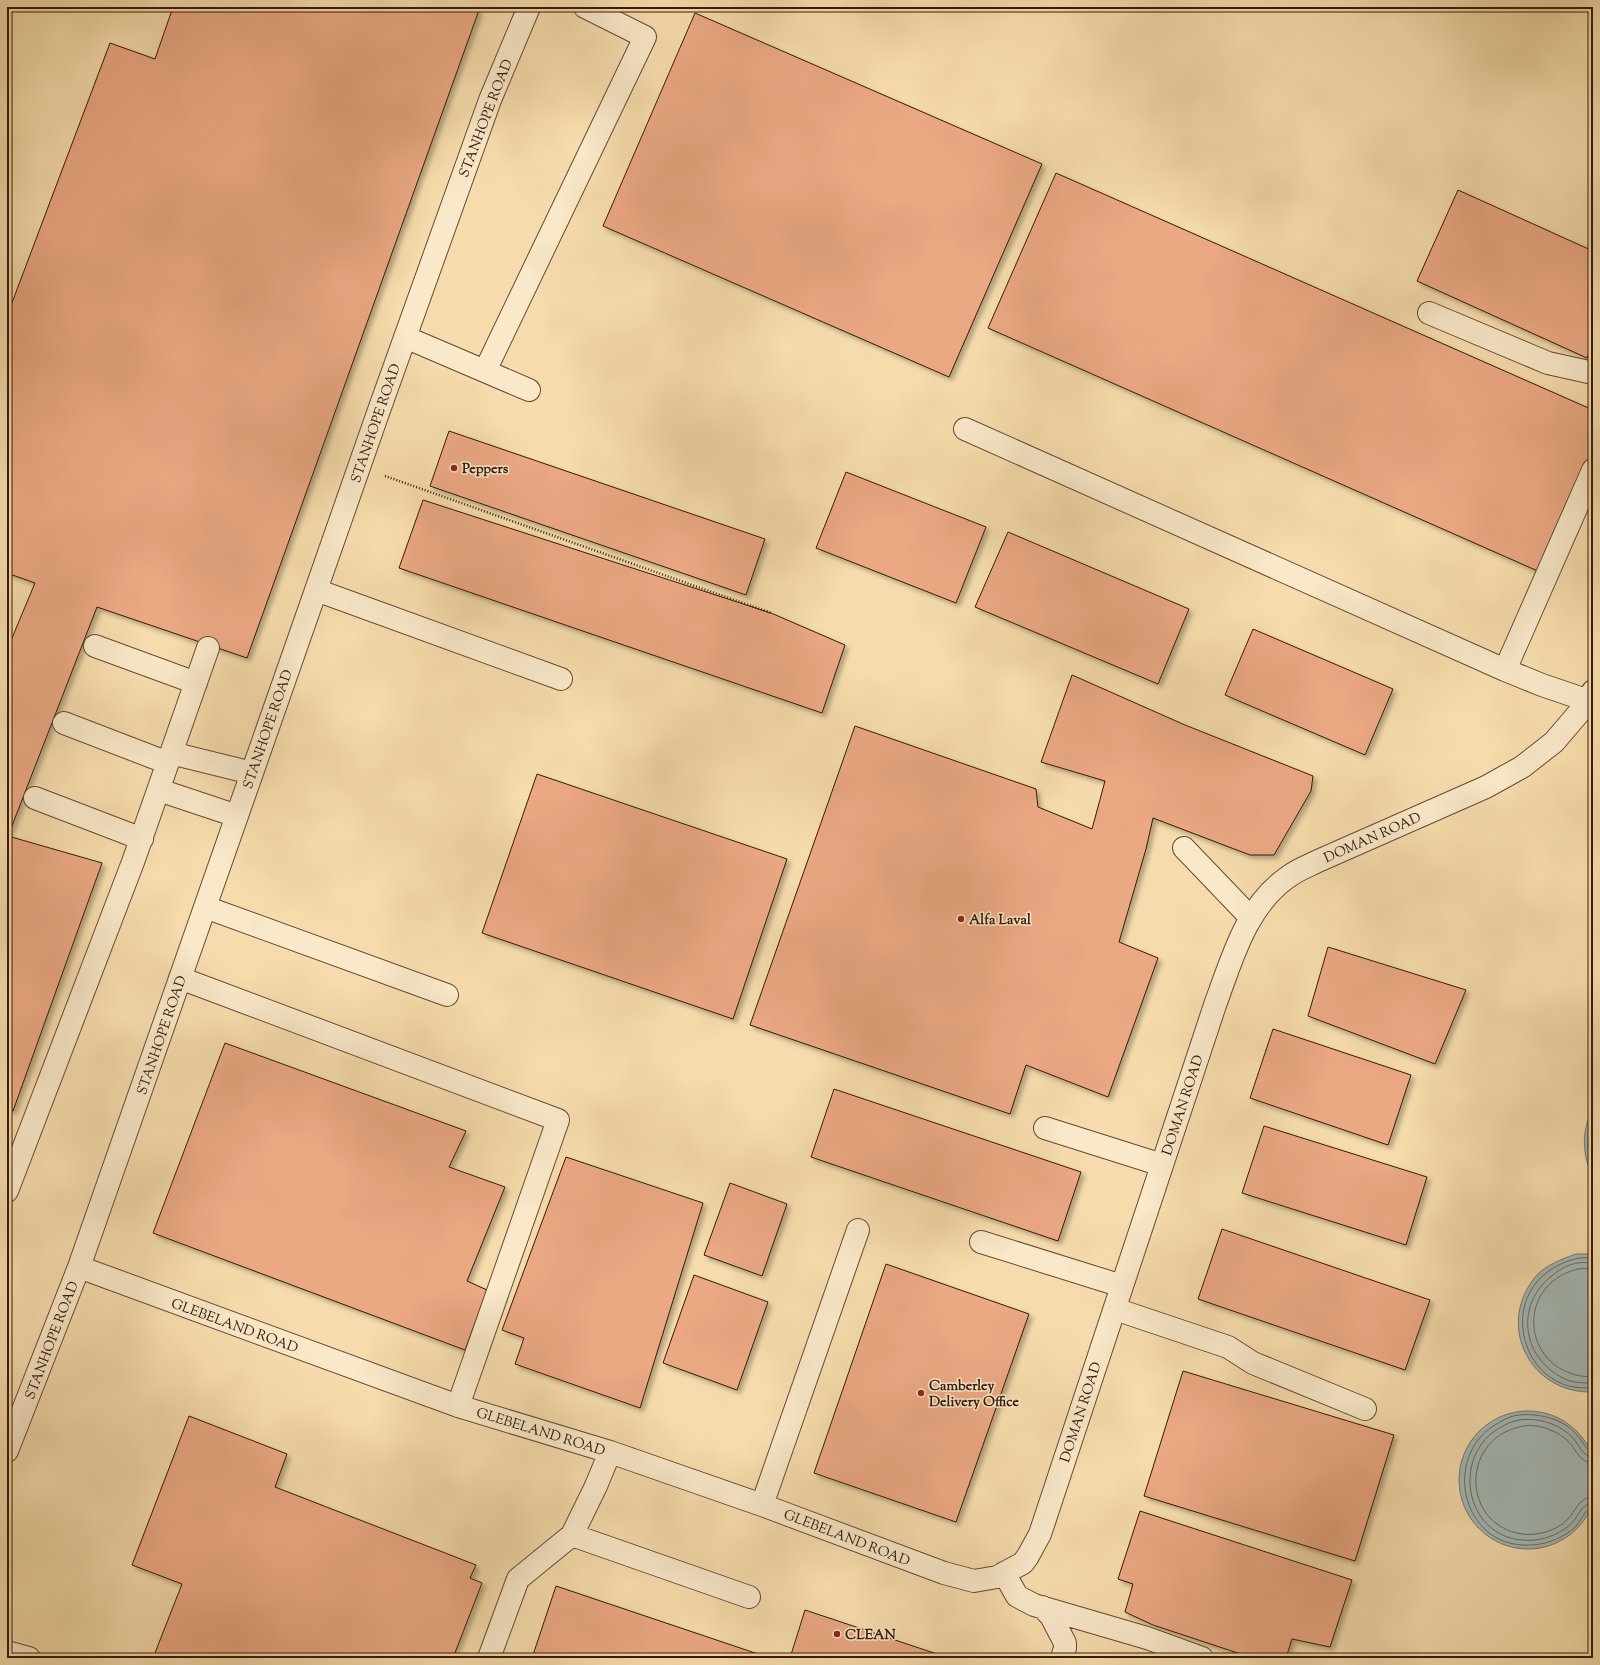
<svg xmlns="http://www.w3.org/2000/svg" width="1600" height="1665" font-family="'Sorts Mill Goudy',serif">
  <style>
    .water { fill: #a3b8b6; stroke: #777971 }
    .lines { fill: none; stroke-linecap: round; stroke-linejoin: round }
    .shore { stroke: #6c6960; stroke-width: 1 }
    .building { fill: #eaa883; stroke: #361a09; filter: url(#shadow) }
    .minor-casing { stroke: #664a32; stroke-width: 24 }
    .path { stroke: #361a09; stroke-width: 2.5; stroke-dasharray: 1 2; stroke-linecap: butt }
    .minor { stroke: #f9e8c9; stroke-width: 22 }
    .poi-dot { fill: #8f2418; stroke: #f9e8c9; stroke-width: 1.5 }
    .labels { text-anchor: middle; stroke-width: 3; stroke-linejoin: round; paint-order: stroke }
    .street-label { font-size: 14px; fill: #361a09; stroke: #f9e8c9 }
    .poi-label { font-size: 14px; font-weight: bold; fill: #361a09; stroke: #f9e8c9; text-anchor: start }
  </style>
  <defs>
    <filter id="shadow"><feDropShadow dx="3.5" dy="3.5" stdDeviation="2" flood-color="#0004"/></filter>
  </defs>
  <rect width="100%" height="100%" fill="#f6dcac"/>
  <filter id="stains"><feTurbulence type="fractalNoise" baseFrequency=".005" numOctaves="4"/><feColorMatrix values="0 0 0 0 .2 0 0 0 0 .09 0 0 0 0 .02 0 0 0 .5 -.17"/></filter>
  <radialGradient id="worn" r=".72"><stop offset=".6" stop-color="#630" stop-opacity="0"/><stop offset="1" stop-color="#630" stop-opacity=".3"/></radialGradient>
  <path class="water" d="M1593 1109V1177C1582 1156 1581 1130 1593 1109Z
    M1576 1254H1593V1392C1530 1394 1495 1325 1536 1276 1546 1265 1562 1259 1576 1254Z
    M1459 1480a69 69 0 1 1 138 0a69 69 0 1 1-138 0Z"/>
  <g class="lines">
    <path class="shore" d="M1593 1119C1587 1134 1586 1153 1593 1168
      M1593 1258C1587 1258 1580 1257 1575 1259 1556 1264 1539 1275 1530 1292 1512 1325 1528 1371 1563 1384 1573 1388 1583 1388 1593 1388
      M1593 1263C1588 1263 1582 1262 1578 1263 1569 1264 1560 1269 1553 1275 1515 1303 1521 1357 1563 1378 1572 1383 1583 1383 1593 1383
      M1593 1269C1588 1269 1582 1268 1578 1269 1512 1285 1522 1377 1593 1377
      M1593 1452C1586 1451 1582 1440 1577 1435 1564 1419 1539 1413 1519 1415 1508 1416 1498 1423 1489 1429 1444 1465 1465 1542 1522 1545 1541 1546 1558 1541 1573 1529 1580 1524 1584 1508 1593 1508
      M1593 1457C1582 1457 1579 1444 1572 1437 1559 1424 1538 1417 1519 1420 1509 1422 1500 1427 1492 1433 1452 1466 1469 1536 1522 1540 1539 1542 1557 1536 1570 1525 1578 1518 1581 1503 1593 1503
      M1593 1463C1580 1463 1577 1451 1569 1442 1557 1430 1535 1422 1519 1427 1460 1441 1462 1525 1522 1534 1537 1536 1556 1531 1567 1520 1576 1511 1579 1497 1593 1497"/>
  </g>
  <path class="building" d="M173 7H470L479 10 247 658 97 607 8 836 102 863 13 1111 7 1109V650L35 583 7 573V316L110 43 155 59Z
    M695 13 1042 164 949 377 603 226Z
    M1056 173 1593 410V453L1540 572 988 328Z
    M1458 190 1593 251V344L1587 358 1417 281Z
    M449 431 765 539 746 595 430 486Z
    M846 472 986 527 956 603 816 548Z
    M423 500 771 613 845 645 822 713 399 568Z
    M1008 532 1189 609 1158 684 975 607Z
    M1253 629 1393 689 1365 755 1225 695Z
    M1072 675 1185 725 1313 776 1311 791 1274 855H1250L1153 818 1146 849 1119 942 1158 958 1108 1097 1026 1065 1010 1114 750 1025 855 726 1036 789 1038 807 1092 829 1105 781 1041 762Z
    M537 774 787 859 733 1019 482 933Z
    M1328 947 1466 990 1435 1064 1308 1016Z
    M1273 1029 1411 1075 1388 1145 1250 1098Z
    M225 1043 466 1131 449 1167 505 1187 467 1281 487 1290 465 1350 153 1233Z
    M834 1089 1081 1172 1058 1241 811 1157Z
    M1264 1126 1427 1177 1406 1245 1242 1193Z
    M566 1157 703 1203 640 1408 515 1364 524 1338 502 1330Z
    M730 1183 787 1204 762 1276 704 1255Z
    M1222 1229 1430 1300 1405 1370 1198 1299Z
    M886 1264 1029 1314 956 1522 814 1473Z
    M694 1275 768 1302 737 1390 663 1363Z
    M1183 1371 1394 1435 1355 1561 1144 1496Z
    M189 1416 287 1454 275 1487 476 1565 470 1578 482 1583 453 1658H153L182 1584 132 1565Z
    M1140 1511 1352 1580 1330 1647 1292 1639 1286 1658H1253L1153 1625 1125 1612 1133 1584 1118 1579Z
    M556 1586 764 1656V1658H532Z
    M805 1610 949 1658H790Z"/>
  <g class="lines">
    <g class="minor-casing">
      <path id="minor" d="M1429 313 1548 363 1593 373
        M405 337 529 390
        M485 371 645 37 585 7
        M965 429 1505 670 1542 685 1589 701
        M316 590 561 679
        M95 646 196 683
        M1505 670 1593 470
        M64 723 168 763
        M171 753 252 773
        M159 790 237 816
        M35 798 142 839
        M1184 848 1251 918
        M205 907 447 995
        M180 978 558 1120 458 1406
        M1045 1128 1162 1165
        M7 1191 133 862 208 648
        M981 1242 1122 1286
        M79 1267 458 1406 610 1452 762 1505 944 1573 974 1581 997 1577 1023 1563 1028 1556 1040 1534 1215 1005C1232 959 1246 906 1288 877 1297 870 1308 866 1318 861L1486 787 1522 767 1554 742 1589 701 1593 691
        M1115 1309 1228 1347 1253 1363 1365 1409
        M7 1451 79 1267 378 413 490 100 529 7
        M762 1505 858 1230
        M572 1535 749 1597
        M1004 1573 1017 1596 1034 1605 1147 1638 1202 1658
        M1042 1607 1051 1616 1065 1643V1648L1062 1658
        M7 1652 29 1658
        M489 1658 518 1579 572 1535 596 1486 610 1452"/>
    </g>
    <path class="path" d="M385 476 771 613"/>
    <use href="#minor" class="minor"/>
  </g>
  <g class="poi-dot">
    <circle cx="454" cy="468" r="4"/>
    <circle cx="961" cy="919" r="4"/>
    <circle cx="921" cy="1393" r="4"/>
    <circle cx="837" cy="1634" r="4"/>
  </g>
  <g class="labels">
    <g class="street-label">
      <text transform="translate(485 118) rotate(-69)" y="5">STANHOPE ROAD</text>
      <text transform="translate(375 423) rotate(-71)" y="5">STANHOPE ROAD</text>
      <text transform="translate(267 729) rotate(-71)" y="5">STANHOPE ROAD</text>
      <text transform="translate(1372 837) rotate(-24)" y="5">DOMAN ROAD</text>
      <text transform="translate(161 1035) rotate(-71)" y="5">STANHOPE ROAD</text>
      <text transform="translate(1182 1105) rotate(-72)" y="5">DOMAN ROAD</text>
      <text transform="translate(235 1325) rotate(20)" y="5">GLEBELAND ROAD</text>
      <text transform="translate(51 1340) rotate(-69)" y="5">STANHOPE ROAD</text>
      <text transform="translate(1080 1412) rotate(-72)" y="5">DOMAN ROAD</text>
      <text transform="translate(541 1431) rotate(17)" y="5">GLEBELAND ROAD</text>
      <text transform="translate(847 1537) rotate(21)" y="5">GLEBELAND ROAD</text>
    </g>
    <g class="poi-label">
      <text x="462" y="473">Peppers</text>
      <text x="969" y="924">Alfa Laval</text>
      <text x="929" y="1390">Camberley<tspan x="929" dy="16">Delivery Office</tspan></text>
      <text x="845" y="1639">CLEAN</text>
    </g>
  </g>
  <rect width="1600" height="1665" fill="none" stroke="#f6dcac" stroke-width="24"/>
  <rect x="8" y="8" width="1584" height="1649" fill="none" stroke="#361a09" stroke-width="2"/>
  <rect x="12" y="12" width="1576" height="1641" fill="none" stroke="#361a09"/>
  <rect width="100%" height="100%" filter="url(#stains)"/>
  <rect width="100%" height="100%" fill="url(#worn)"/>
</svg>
